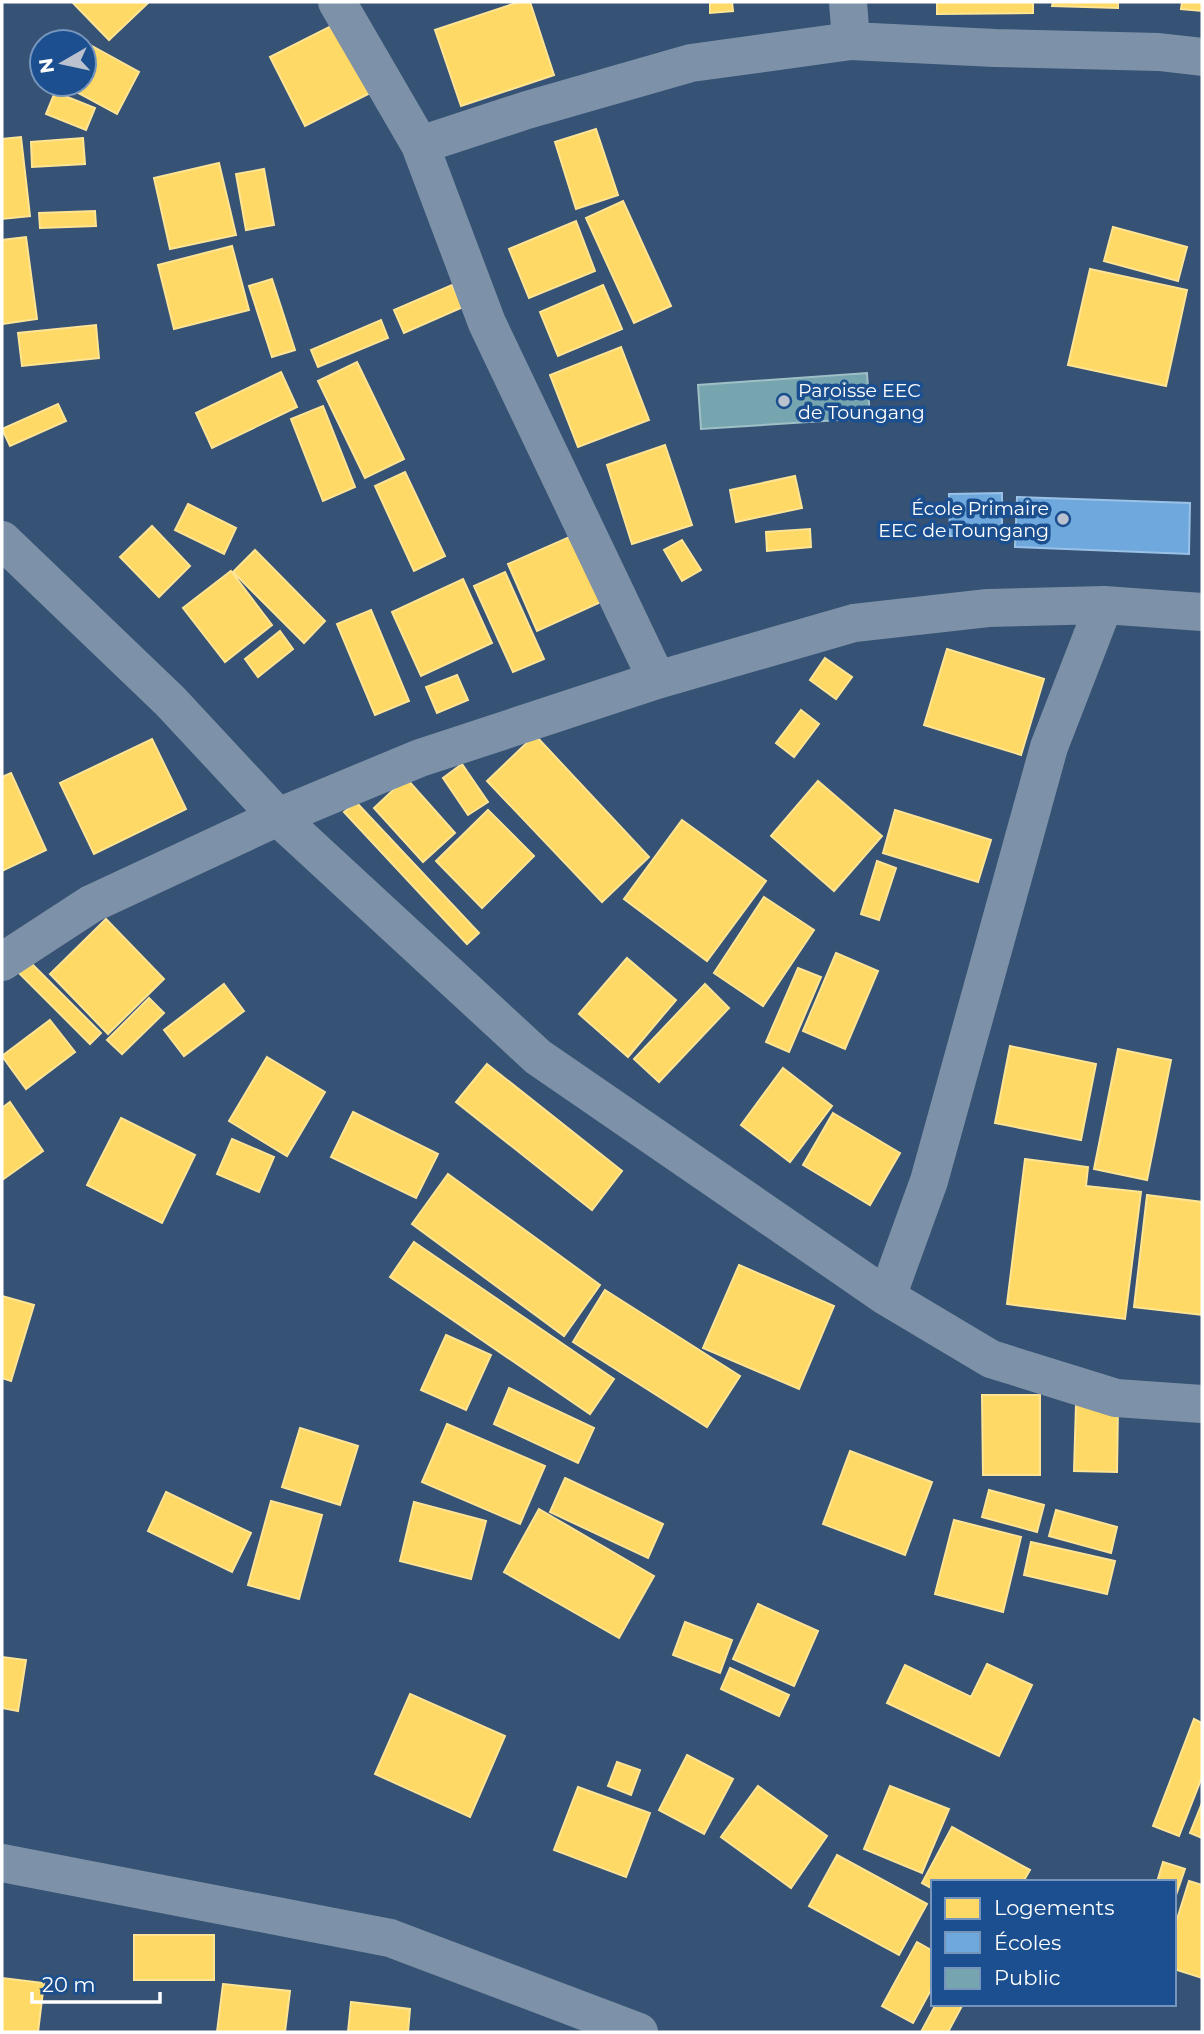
<svg xmlns="http://www.w3.org/2000/svg" width="1204" height="2034" font-family="Montserrat,sans-serif">
  <style>
    .homes { fill: #ffd966; stroke: #ffe494; stroke-width: 2 }
    .schools { fill: #6fa8dc; stroke: #9ac2e6; stroke-width: 2 }
    .public { fill: #76a5af; stroke: #9fc0c7; stroke-width: 2 }
    .lines { fill: none; stroke-linecap: round; stroke-linejoin: round }
    .minor { stroke: #7d92a8; stroke-width: 38 }
    .poi-dot { fill: #b9c2ce; stroke: #1b4f8f; stroke-width: 2.5 }
    .labels { text-anchor: middle; stroke-width: 7; stroke-linejoin: round; paint-order: stroke }
    .poi-label { font-size: 19px; fill: #fff; stroke: #1b4f8f; text-anchor: start }
  </style>
  <rect width="100%" height="100%" fill="#365274"/>
  <path class="homes" d="M72 2H149L109 40Z
    M519 2H530L554 75 461 106 435 30Z
    M710 2H732L733 11 710 13Z
    M937 2H1033V13L937 14Z
    M1053 2H1118V8L1052 6Z
    M1182 2H1202V11L1181 9Z
    M345 19 380 88 305 126 270 57Z
    M83 41 139 72 117 114 62 84H84Z
    M55 92 95 108 86 130 46 114Z
    M596 129 618 195 576 209 555 142Z
    M21 137 30 216 2 219V139Z
    M83 138 85 164 32 167 31 142Z
    M219 163 236 235 170 249 154 178Z
    M264 169 274 225 246 230 236 174Z
    M623 201 671 306 634 323 586 218Z
    M95 211 96 226 40 228 39 213Z
    M576 221 595 271 529 298 509 249Z
    M1113 227 1187 247 1178 281 1104 261Z
    M26 237 37 319 2 324V240Z
    M232 246 249 310 174 329 158 265Z
    M1090 269 1187 290 1166 386 1068 365Z
    M272 279 295 350 272 357 249 286Z
    M452 285 463 307 404 333 394 310Z
    M603 285 622 329 558 356 540 312Z
    M381 320 388 338 318 367 311 350Z
    M96 325 99 358 22 366 18 333Z
    M621 347 649 420 578 447 550 375Z
    M357 362 404 459 365 478 318 381Z
    M281 372 297 407 212 448 196 413Z
    M58 404 66 421 10 446 2 429Z
    M323 406 355 487 323 501 291 419Z
    M665 445 692 525 632 544 607 465Z
    M405 472 445 556 414 571 375 486Z
    M795 476 802 508 736 522 730 490Z
    M188 504 236 528 224 554 175 530Z
    M152 526 190 566 159 597 120 557Z
    M810 529 811 547 767 551 766 532Z
    M574 535 603 601 537 631 508 564Z
    M682 540 701 570 682 581 664 550Z
    M255 550 325 621 304 643 233 572Z
    M231 571 272 625 225 662 183 608Z
    M505 572 544 659 513 672 474 586Z
    M463 579 492 643 421 676 392 612Z
    M371 610 409 701 375 715 337 624Z
    M280 631 293 649 258 677 245 659Z
    M947 649 1044 679 1021 755 924 725Z
    M825 658 852 677 836 699 810 680Z
    M457 675 468 700 437 713 426 687Z
    M801 710 819 724 794 757 776 743Z
    M535 735 649 857 602 902 487 781Z
    M152 739 186 809 94 854 60 783Z
    M462 764 488 802 468 815 443 778Z
    M11 773 46 850 2 871V777Z
    M406 778 455 833 423 862 374 808Z
    M818 781 882 836 834 891 771 836Z
    M356 802 479 933 467 944 344 812Z
    M488 810 534 856 482 908 436 861Z
    M895 810 991 840 978 882 883 853Z
    M682 820 766 881 707 961 624 899Z
    M877 861 896 868 879 920 861 914Z
    M764 897 814 930 763 1006 714 973Z
    M106 919 164 979 108 1034 50 974Z
    M836 953 878 971 845 1049 803 1031Z
    M627 958 676 1000 628 1057 579 1014Z
    M29 961 101 1033 90 1044 18 972Z
    M798 968 821 977 789 1052 766 1042Z
    M224 984 244 1011 184 1056 164 1030Z
    M705 984 729 1008 659 1082 634 1059Z
    M149 998 164 1013 122 1054 107 1040Z
    M50 1020 75 1052 26 1089 2 1056Z
    M1010 1046 1096 1064 1081 1140 995 1123Z
    M1118 1049 1171 1060 1147 1180 1094 1169Z
    M267 1057 325 1092 287 1156 229 1121Z
    M487 1064 622 1171 592 1210 456 1102Z
    M783 1068 832 1106 790 1162 741 1125Z
    M10 1102 43 1151 2 1180V1108Z
    M353 1112 438 1154 416 1198 331 1157Z
    M833 1113 900 1153 870 1205 803 1165Z
    M121 1118 195 1155 162 1223 87 1185Z
    M232 1139 274 1157 259 1192 217 1174Z
    M1025 1159 1088 1167 1086 1186 1141 1192 1125 1319 1007 1304Z
    M448 1174 600 1285 564 1336 412 1224Z
    M1147 1195 1202 1202V1315L1134 1307Z
    M414 1242 614 1379 590 1414 390 1277Z
    M739 1265 834 1306 799 1389 703 1348Z
    M605 1290 740 1376 707 1427 573 1342Z
    M2 1296 34 1305 11 1381 2 1378Z
    M446 1335 491 1355 466 1410 421 1390Z
    M509 1388 594 1428 578 1463 494 1424Z
    M982 1395H1040V1475H983Z
    M1076 1404 1118 1405 1117 1472 1074 1471Z
    M447 1424 545 1466 520 1524 422 1482Z
    M300 1428 358 1446 340 1505 282 1487Z
    M850 1451 932 1482 905 1555 823 1524Z
    M565 1478 663 1524 648 1558 550 1512Z
    M989 1490 1044 1505 1037 1532 982 1517Z
    M166 1492 251 1533 232 1572 148 1531Z
    M271 1501 322 1515 299 1599 248 1585Z
    M414 1502 486 1521 471 1579 400 1561Z
    M539 1509 654 1576 619 1638 504 1572Z
    M1056 1510 1117 1527 1111 1553 1049 1536Z
    M954 1520 1021 1537 1003 1612 935 1594Z
    M1031 1542 1115 1561 1107 1594 1024 1575Z
    M758 1604 818 1631 794 1686 733 1659Z
    M685 1622 732 1640 720 1673 673 1655Z
    M2 1657 26 1660 18 1711 2 1708Z
    M987 1664 1032 1685 999 1756 887 1703 905 1665 971 1697Z
    M730 1668 789 1695 779 1716 721 1689Z
    M410 1694 505 1736 470 1817 375 1774Z
    M1194 1719 1202 1723V1777L1179 1836 1153 1826Z
    M687 1755 733 1779 704 1834 659 1810Z
    M617 1762 640 1770 631 1795 608 1786Z
    M758 1786 827 1836 791 1888 721 1837Z
    M890 1786 949 1809 922 1873 864 1849Z
    M578 1787 650 1813 626 1877 554 1850Z
    M1202 1803V1838L1190 1833Z
    M952 1827 1030 1870 1023 1882H933V1889L922 1883Z
    M837 1855 927 1904 899 1955 809 1906Z
    M1163 1862 1185 1869 1174 1901V1882H1157Z
    M1189 1881 1202 1885V1978L1174 1969V1929Z
    M134 1935H214V1980H134Z
    M917 1942 933 1951V1986L913 2023 882 2006Z
    M2 1978 44 1983 38 2032H2Z
    M223 1984 290 1991 285 2032H217Z
    M351 2002 410 2009 408 2032H348Z
    M936 2004H963L948 2032H921Z"/>
  <path class="schools" d="M1002 493V536H950L949 494Z
    M1017 497 1190 503 1189 554 1015 547Z"/>
  <path class="public" d="M867 373 870 418 701 429 698 385Z"/>
  <g class="lines">
    <path class="minor" d="M337 2 420 145 487 323 657 680
      M848 2 851 41
      M420 145 527 110 691 63 851 41 995 48 1159 52 1202 57
      M2 540 170 701 278 817 538 1057 887 1297 991 1359 1116 1398 1202 1404
      M2 962 91 904 278 817 420 758 657 680 854 623 988 608 1104 605 1202 612
      M887 1297 929 1181 1049 747 1104 605
      M2 1863 390 1938 639 2032"/>
  </g>
  <g class="poi-dot">
    <circle cx="784" cy="401" r="7"/>
    <circle cx="1063" cy="519" r="7"/>
  </g>
  <g class="labels">
    <g class="poi-label">
      <text x="798" y="397">Paroisse EEC<tspan x="798" dy="22">de Toungang</tspan></text>
      <text x="1049" y="515" text-anchor="end">École Primaire<tspan x="1049" dy="22">EEC de Toungang</tspan></text>
    </g>
  </g>
  <rect width="1204" height="2034" fill="none" stroke="#ffffff" stroke-width="7"/>
  <rect x="931" y="1880" width="245" height="126" fill="#1b4f8f" stroke="#7695bc" stroke-width="2"/>
  <rect x="945" y="1898" width="35" height="21" fill="#ffd966" stroke="#7695bc" stroke-width="2"/>
  <text x="994" y="1915" font-size="21" fill="#ffffff">Logements</text>
  <rect x="945" y="1932" width="35" height="21" fill="#6fa8dc" stroke="#7695bc" stroke-width="2"/>
  <text x="994" y="1950" font-size="21" fill="#ffffff">Écoles</text>
  <rect x="945" y="1968" width="35" height="21" fill="#76a5af" stroke="#7695bc" stroke-width="2"/>
  <text x="994" y="1985" font-size="21" fill="#ffffff">Public</text>
  <g transform="translate(63 63) rotate(261)"><circle r="33" fill="#1b4f8f" stroke="#7695bc" stroke-width="2"/>
  <path d="M0-5L12 26L0 18L-12 26Z" fill="#b9c2ce"/>
  <text y="-10" font-size="19" font-weight="bold" text-anchor="middle" fill="#ffffff">N</text>
  </g>
  <path d="M32 1992v10h128v-10" fill="none" stroke="#ffffff" stroke-width="3.5"/>
  <text x="42" y="1992" font-size="21" fill="#ffffff" stroke="#1b4f8f" stroke-width="5" paint-order="stroke">20 m</text>
</svg>
